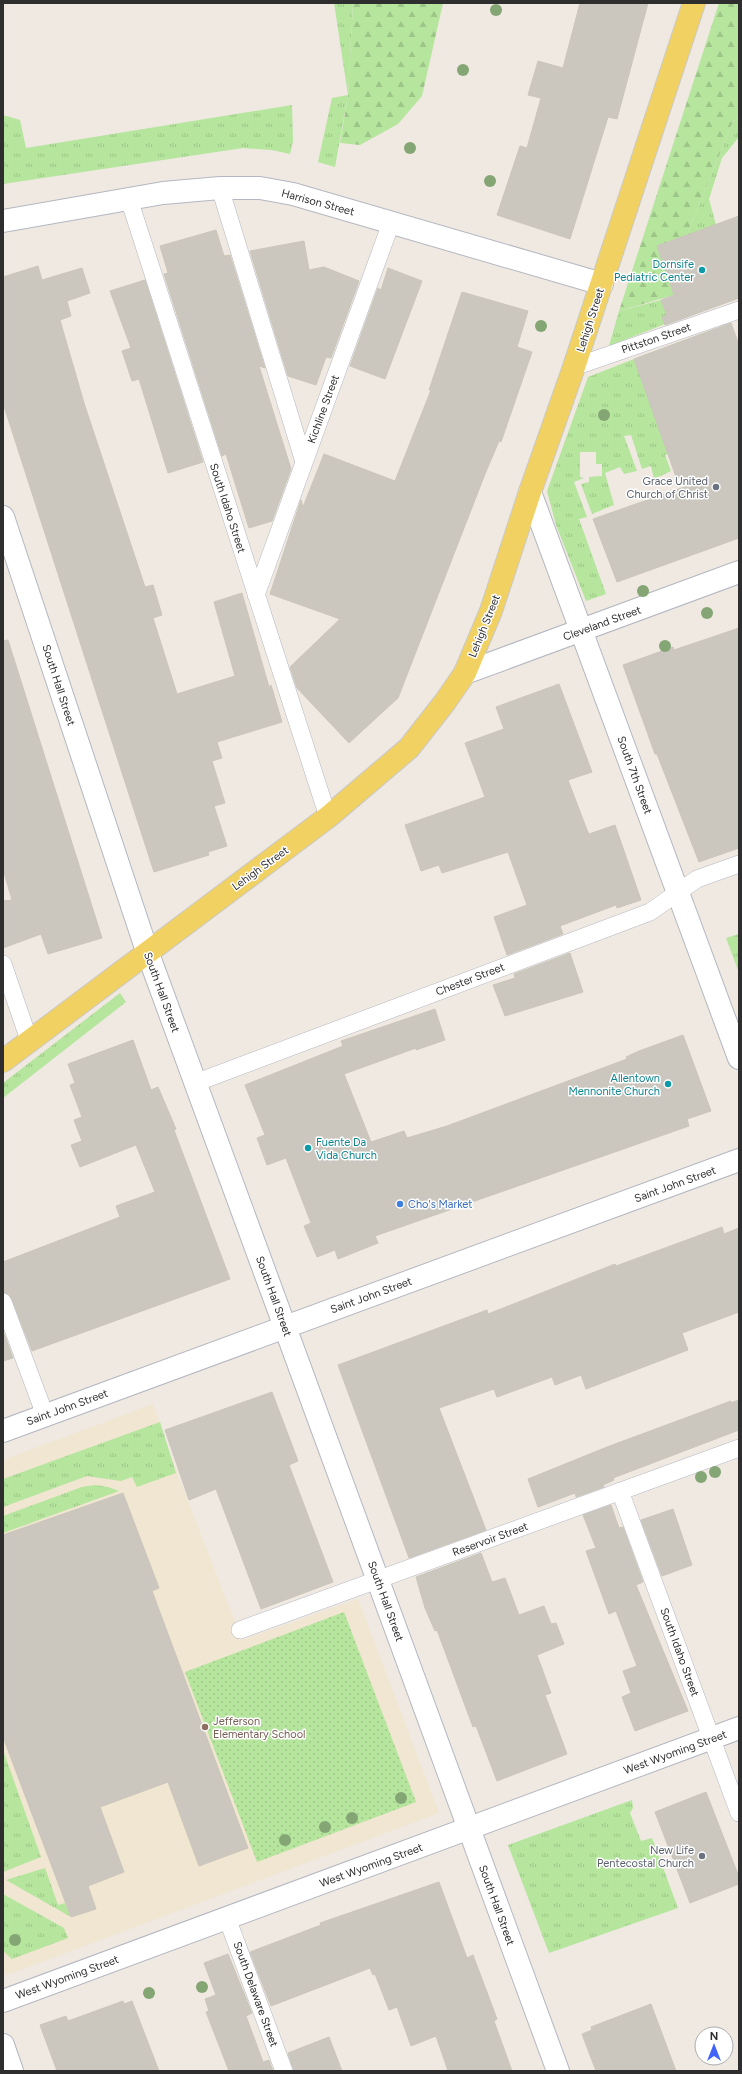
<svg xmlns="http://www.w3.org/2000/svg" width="742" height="2074" font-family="Figtree,sans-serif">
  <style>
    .education { fill: #f0e6d1 }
    .grass { fill: url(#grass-tufts) }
    .forest { fill: url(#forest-firs) }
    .park { fill: url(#park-dots) }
    .building { fill: #cbc7bf; stroke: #cbc5ba }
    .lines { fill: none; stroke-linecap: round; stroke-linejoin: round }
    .lane-casing { stroke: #b4b7c1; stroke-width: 18 }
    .street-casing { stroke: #b4b7c1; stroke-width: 24 }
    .secondary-casing { stroke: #b4b7c1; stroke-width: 24 }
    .primary-casing { stroke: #c9c9c9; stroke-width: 24 }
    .lane { stroke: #fff; stroke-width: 17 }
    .street { stroke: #fff; stroke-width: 22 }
    .secondary { stroke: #fff; stroke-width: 22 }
    .primary { stroke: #f2d163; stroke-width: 22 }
    .tree { fill: #84a574 }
    .culture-dot { fill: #0f9aa8; stroke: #fff; stroke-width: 1.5 }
    .worship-dot { fill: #6b7280; stroke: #fff; stroke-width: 1.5 }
    .shop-dot { fill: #3f7fe0; stroke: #fff; stroke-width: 1.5 }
    .education-dot { fill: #8d6e63; stroke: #fff; stroke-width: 1.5 }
    .labels { text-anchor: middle; stroke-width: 3; stroke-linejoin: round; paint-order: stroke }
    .street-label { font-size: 11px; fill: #2e2e2e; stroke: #fff }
    .culture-label { font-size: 11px; fill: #0d838f; stroke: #fff; text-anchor: end }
    .worship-label { font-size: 11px; fill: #5b616d; stroke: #fff; text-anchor: end }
    .shop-label { font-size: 11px; fill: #366cbe; stroke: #fff; text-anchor: start }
    .education-label { font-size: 11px; fill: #785e54; stroke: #fff; text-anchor: start }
  </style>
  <defs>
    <pattern id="grass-tufts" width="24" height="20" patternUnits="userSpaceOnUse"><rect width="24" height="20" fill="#b6e59e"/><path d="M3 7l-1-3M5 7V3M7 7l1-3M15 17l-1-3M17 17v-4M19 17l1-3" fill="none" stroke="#9dc588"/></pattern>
    <pattern id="forest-firs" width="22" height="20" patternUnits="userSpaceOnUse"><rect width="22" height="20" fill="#b6e59e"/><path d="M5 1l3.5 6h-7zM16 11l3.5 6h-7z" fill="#9dc588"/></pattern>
    <pattern id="park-dots" width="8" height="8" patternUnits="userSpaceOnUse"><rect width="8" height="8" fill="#b6e59e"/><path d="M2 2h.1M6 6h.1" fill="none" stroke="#9dc588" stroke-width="1.8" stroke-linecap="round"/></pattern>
  </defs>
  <rect width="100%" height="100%" fill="#efe9e1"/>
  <path class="education" d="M153 1404 177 1473 242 1640 358 1599 439 1813 10 1974 3 1975V1460Z"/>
  <path class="grass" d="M334 3H353L348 95 335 167 318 162 332 98 348 95Z
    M292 105 293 141 290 154 272 150 243 148 3 184V115L20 120 26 148Z
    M739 118V137L722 158 709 199 716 225 687 235 733 121Z
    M661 300 667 315 665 324 609 346 619 311Z
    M634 359 668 454 665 455 671 471 654 479 651 466 642 469 631 435 624 436 637 471 624 474 620 467 605 473 614 505 592 514 581 484 589 482V477L602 476V464H596V452H580V477L584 478 574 482 587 517 579 519 606 594 586 601 556 525 547 491 588 377Z
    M739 934V973L726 938Z
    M120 993 126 1002 3 1098V1083Z
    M160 1422 176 1473 137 1487 132 1477 121 1481 87 1476 3 1507V1479Z
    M95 1485 108 1487 119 1491 3 1533V1516L82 1487Z
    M3 1750 41 1857 3 1872Z
    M632 1800 633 1808 630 1813 641 1841 652 1838 678 1908 549 1953 508 1845Z
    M45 1868 58 1905 65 1903 71 1917 6 1880Z
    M3 1894 64 1928 68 1938 12 1959 3 1951Z"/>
  <path class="forest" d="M353 3H443L422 96 398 124 360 145 340 143 348 95Z
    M719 3H739V118L733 121 687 235 657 246 674 295 619 311Z"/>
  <path class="park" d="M344 1612 416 1802 257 1862 185 1672Z"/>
  <path class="building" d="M580 3H648L617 119 608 117 570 239 497 215 520 146 527 148 541 98 528 95 538 61 563 68Z
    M739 216V298L665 325 662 317 667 315 661 300 674 295 657 246Z
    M216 230 224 256 230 255 265 368 259 366 291 469 272 521 249 528 226 454 222 456 164 274 168 273 160 246Z
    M304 241 309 270 324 267 359 281 331 358 326 357 316 385 288 376 250 251Z
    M38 266 42 280 82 268 90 293 67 301 71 316 60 320 84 403 145 587 153 585 162 615 153 618 177 694 235 676 214 602 242 593 269 687 271 685 282 722 217 742 222 758 212 761 225 803 214 806 227 846 208 852 209 855 154 872 3 403V277Z
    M388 268 422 281 385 379 350 366 378 288 381 290Z
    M145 280 203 462 168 473 139 379 132 381 122 351 131 348 110 291Z
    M462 292 528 311 517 347 532 352 501 442 499 441 485 474 398 698 349 743 297 688 290 667 340 619 270 594 301 500 303 507 324 454 395 481 431 390H429Z
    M731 323 739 345V538L617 582 593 519 713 477H676L634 359Z
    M739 628V848L699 862 657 754H655L623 665 673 647 674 650Z
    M8 640 102 938 48 954 41 934 3 948V901L12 900 3 869V641Z
    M559 684 592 772 568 780 587 830 589 834 615 825 641 900 617 908 616 905 560 926 563 934 507 955 494 917 527 905 508 852 442 873 439 865 421 871 405 825 485 797 465 743 504 729 496 707Z
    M570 953 583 992 505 1016 493 985 515 978 514 974Z
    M435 1009 445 1040 416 1050V1048L344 1074 371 1142 404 1131 407 1138 447 1126 627 1059 626 1057 639 1051 683 1035 711 1111 687 1119 689 1126 375 1236 378 1243 338 1259 335 1250 317 1257 304 1226 311 1223 286 1158 267 1165 257 1138 265 1135 245 1085 343 1046 341 1041Z
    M133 1040 151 1090 158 1087 176 1129 174 1130 230 1279 32 1351 12 1299 9 1294 3 1292V1262L120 1217 116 1206 155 1192 136 1145 80 1167 71 1145 82 1141 74 1120 82 1117 70 1085 75 1083 68 1064Z
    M722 1227 724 1234 739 1228V1312L682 1333 688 1350 586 1389 581 1375 555 1385 552 1377 497 1397 494 1389 439 1408 486 1530 409 1558 338 1365 487 1310 488 1314 615 1264 616 1266Z
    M3 1331 13 1358 3 1361Z
    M272 1392 298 1461 289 1465 333 1582 261 1609 216 1489 189 1500 165 1430Z
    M739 1400V1430L613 1478 614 1480 603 1485 604 1487 576 1497 575 1493 538 1507 528 1479 607 1447 731 1401V1403Z
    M123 1493 159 1588 152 1591 248 1848 199 1866 168 1782 100 1807 124 1872 88 1886 96 1909 71 1917 3 1737V1535Z
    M611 1505 619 1528 623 1527 643 1582 636 1585 688 1711 635 1731 622 1697 631 1693 623 1671 637 1666 616 1611 609 1614 586 1551 596 1548 583 1515Z
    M673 1509 692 1565 662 1576 641 1520Z
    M481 1553 492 1582 505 1578 519 1615 544 1606 551 1624 556 1623 564 1644 537 1655 551 1693 545 1695 567 1754 497 1781 476 1726 473 1727 437 1630 435 1631 425 1608 416 1577Z
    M706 1792 739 1877V1884L690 1903 655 1812Z
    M439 1882 467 1958 473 1955 497 2019 494 2021 512 2071H448L436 2036 411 2046 397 2007 389 2010 375 1974 373 1975 370 1968 271 2006 250 1952 321 1925 320 1923Z
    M228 1954 252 2013 246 2016 263 2062 269 2060 273 2071H229L206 2012 209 2011 205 1999 216 1995 204 1963Z
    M123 2001 124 2004 132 2001 159 2071H57L40 2025 66 2016 68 2021Z
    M651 2004 676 2071H596L582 2034 592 2030 591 2027Z
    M329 2037 342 2071H294L288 2053Z"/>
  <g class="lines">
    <g class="lane-casing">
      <path id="lane" d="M220 188 304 462
        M129 199 328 817
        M574 367 739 310
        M256 595 391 223
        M3 964 29 1040
        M195 1083 650 912 697 879 739 864
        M3 1302 45 1415
        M620 1491 739 1813
        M240 1630 739 1448
        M227 1918 284 2071"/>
    </g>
    <g class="street-casing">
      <path id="street" d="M3 221 163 193 220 188H260L293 194 602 284
        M530 492 739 1058
        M3 517 147 951 558 2071
        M465 673 739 572
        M3 2001 739 1728"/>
    </g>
    <g class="secondary-casing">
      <path id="secondary" d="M3 1431 739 1160
        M3 2045 12 2071"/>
    </g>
    <g class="primary-casing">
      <path id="primary" d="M3 1061 328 817 409 748 445 702 465 673 491 611 530 492 574 367 694 3"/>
    </g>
    <use href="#lane" class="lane"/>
    <use href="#street" class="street"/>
    <use href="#secondary" class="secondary"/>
    <use href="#primary" class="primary"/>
  </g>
  <g class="tree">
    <circle cx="496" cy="10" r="6"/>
    <circle cx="463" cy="70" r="6"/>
    <circle cx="410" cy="148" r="6"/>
    <circle cx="490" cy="181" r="6"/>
    <circle cx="541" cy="326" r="6"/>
    <circle cx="604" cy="415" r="6"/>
    <circle cx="643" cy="591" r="6"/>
    <circle cx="707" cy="613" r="6"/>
    <circle cx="665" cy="646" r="6"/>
    <circle cx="715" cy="1472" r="6"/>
    <circle cx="701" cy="1477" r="6"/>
    <circle cx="401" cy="1798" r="6"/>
    <circle cx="352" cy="1818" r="6"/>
    <circle cx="325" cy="1827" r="6"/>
    <circle cx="285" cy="1840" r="6"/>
    <circle cx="15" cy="1940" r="6"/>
    <circle cx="202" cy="1987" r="6"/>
    <circle cx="149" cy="1993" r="6"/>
  </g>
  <g class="culture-dot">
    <circle cx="702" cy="270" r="4"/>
    <circle cx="668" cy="1084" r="4"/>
    <circle cx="308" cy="1148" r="4"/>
  </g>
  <g class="worship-dot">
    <circle cx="716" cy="487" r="4"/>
    <circle cx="702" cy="1856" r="4"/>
  </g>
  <circle class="shop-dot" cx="400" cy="1204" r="4"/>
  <circle class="education-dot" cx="205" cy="1727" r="4"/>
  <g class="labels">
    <g class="street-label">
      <text transform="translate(318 202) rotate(15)" y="4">Harrison Street</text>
      <text transform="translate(590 320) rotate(-72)" y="4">Lehigh Street</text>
      <text transform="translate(656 338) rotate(-19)" y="4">Pittston Street</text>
      <text transform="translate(323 409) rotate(-70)" y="4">Kichline Street</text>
      <text transform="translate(228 508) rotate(72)" y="4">South Idaho Street</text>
      <text transform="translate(602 623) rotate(-20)" y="4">Cleveland Street</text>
      <text transform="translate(484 626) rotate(-68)" y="4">Lehigh Street</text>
      <text transform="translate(59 685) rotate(72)" y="4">South Hall Street</text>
      <text transform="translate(635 775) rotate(70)" y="4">South 7th Street</text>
      <text transform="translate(260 868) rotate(-36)" y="4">Lehigh Street</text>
      <text transform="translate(470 979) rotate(-21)" y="4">Chester Street</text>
      <text transform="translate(162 992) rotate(70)" y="4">South Hall Street</text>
      <text transform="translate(675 1184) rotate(-20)" y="4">Saint John Street</text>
      <text transform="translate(371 1295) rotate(-20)" y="4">Saint John Street</text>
      <text transform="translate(274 1296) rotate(70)" y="4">South Hall Street</text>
      <text transform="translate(67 1407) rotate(-20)" y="4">Saint John Street</text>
      <text transform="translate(490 1539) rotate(-20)" y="4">Reservoir Street</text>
      <text transform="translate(386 1601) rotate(70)" y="4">South Hall Street</text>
      <text transform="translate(680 1652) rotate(70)" y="4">South Idaho Street</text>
      <text transform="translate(675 1752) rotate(-20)" y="4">West Wyoming Street</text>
      <text transform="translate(371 1865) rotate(-20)" y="4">West Wyoming Street</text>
      <text transform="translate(497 1905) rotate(70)" y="4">South Hall Street</text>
      <text transform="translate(67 1977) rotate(-20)" y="4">West Wyoming Street</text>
      <text transform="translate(256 1994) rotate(70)" y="4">South Delaware Street</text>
    </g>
    <g class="culture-label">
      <text x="694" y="268">Dornsife<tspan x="694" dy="13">Pediatric Center</tspan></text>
      <text x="660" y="1082">Allentown<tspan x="660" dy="13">Mennonite Church</tspan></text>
      <text x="316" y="1146" text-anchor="start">Fuente Da<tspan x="316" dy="13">Vida Church</tspan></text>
    </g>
    <g class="worship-label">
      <text x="708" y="485">Grace United<tspan x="708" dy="13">Church of Christ</tspan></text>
      <text x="694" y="1854">New Life<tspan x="694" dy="13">Pentecostal Church</tspan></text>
    </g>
    <g class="shop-label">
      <text x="408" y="1208">Cho's Market</text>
    </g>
    <g class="education-label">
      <text x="213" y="1725">Jefferson<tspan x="213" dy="13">Elementary School</tspan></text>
    </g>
  </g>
  <rect width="742" height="2074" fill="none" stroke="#2e2e2e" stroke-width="8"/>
  <g transform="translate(714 2046)"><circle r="19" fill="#ffffff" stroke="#ababab"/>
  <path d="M0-3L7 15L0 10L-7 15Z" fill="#4264fb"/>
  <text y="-6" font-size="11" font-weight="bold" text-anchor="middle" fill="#2e2e2e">N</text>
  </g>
</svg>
